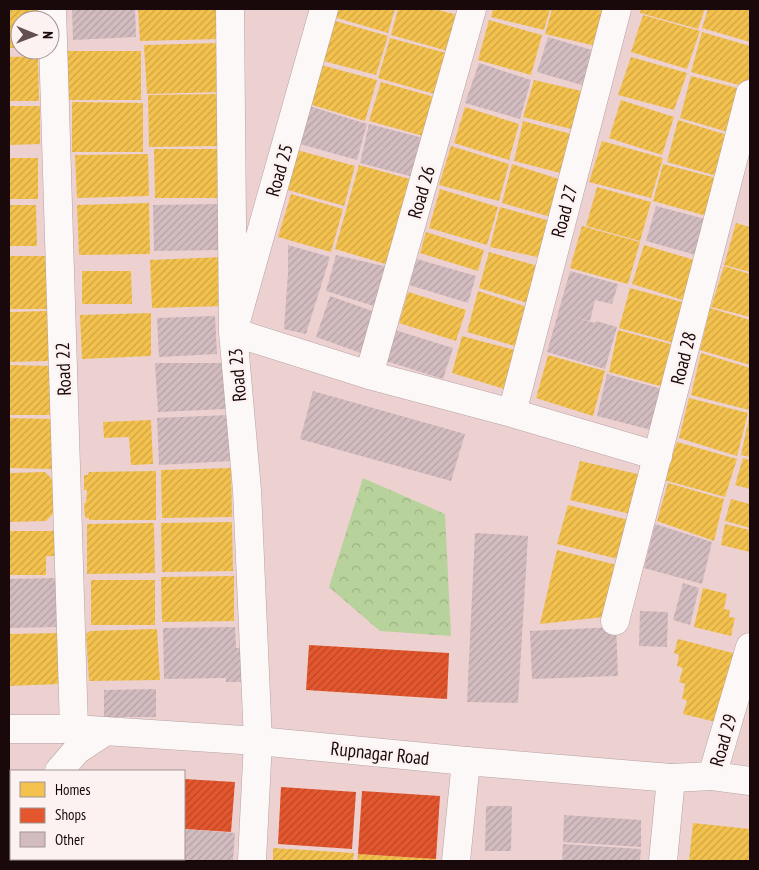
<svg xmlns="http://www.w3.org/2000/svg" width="759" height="870" font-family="'PT Sans Narrow',sans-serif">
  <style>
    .park { fill: url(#park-crowns) }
    .homes { fill: url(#homes-hatch) }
    .shops { fill: url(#shops-hatch) }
    .building { fill: url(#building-hatch) }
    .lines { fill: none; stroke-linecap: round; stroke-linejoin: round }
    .street-casing { stroke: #b7a2a2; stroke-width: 29 }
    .secondary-casing { stroke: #b7a2a2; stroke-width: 29 }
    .street { stroke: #fcf8f8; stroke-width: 28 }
    .secondary { stroke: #fcf8f8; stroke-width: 28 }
    .labels { text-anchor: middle; stroke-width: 5; stroke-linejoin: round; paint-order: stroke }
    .street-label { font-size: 19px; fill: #1a090a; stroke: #fdf2f2 }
  </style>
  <defs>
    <pattern id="park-crowns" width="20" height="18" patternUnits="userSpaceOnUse" patternTransform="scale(1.25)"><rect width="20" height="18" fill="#b8d29b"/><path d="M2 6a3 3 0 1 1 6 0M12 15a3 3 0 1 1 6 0" fill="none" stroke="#9eb384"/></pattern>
    <pattern id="homes-hatch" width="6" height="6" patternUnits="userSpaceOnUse" patternTransform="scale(1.25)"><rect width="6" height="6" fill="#f2c14e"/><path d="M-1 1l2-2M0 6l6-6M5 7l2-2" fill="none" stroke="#cfa443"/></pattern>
    <pattern id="shops-hatch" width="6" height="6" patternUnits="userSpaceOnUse" patternTransform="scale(1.25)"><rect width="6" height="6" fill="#e4572e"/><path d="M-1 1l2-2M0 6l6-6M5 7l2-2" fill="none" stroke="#b84625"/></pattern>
    <pattern id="building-hatch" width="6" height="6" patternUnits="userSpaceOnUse" patternTransform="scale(1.25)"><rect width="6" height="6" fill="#d2bcbf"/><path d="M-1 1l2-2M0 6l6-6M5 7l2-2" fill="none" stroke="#b4a0a3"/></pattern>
  </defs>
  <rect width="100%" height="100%" fill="#edd1d1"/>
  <path class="park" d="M363 478 445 514 451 636 380 631 329 587Z"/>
  <path class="homes" d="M9 9H39V20H20V48H9Z
    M138 9H219L220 39 140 41Z
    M337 9H395L388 33 334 17Z
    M398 9H435L461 16 451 52 391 35Z
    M493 9H550L544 30 491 17Z
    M552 9H615L604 48 545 34Z
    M641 9H705L698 29 640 13Z
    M708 9H750V42L702 28Z
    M643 15 700 31 687 69 631 52Z
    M332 20 388 36 376 75 320 60Z
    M489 20 542 35 531 75 478 60Z
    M702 32 750 46V75L746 87 691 72Z
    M390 38 450 54 438 95 378 78Z
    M219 43 221 92 147 94 144 45Z
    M67 51H141V100H68Z
    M38 56 39 101H9V57Z
    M631 57 687 73 674 110 618 95Z
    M321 65 377 80 365 121 309 104Z
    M691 76 748 91 735 134 680 118Z
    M534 80 594 94 583 132 523 117Z
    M381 82 438 98 427 137 369 121Z
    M219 94 221 146 149 147 148 95Z
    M621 100 674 117 662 155 609 138Z
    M72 102 143 103V152H72Z
    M9 106H40V144L9 145Z
    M465 107 519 124 509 160 454 143Z
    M678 120 737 138 724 178 667 162Z
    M523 121 582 137 572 176 514 161Z
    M602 141 663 158 651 198 589 182Z
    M451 146 509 164 499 201 439 185Z
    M154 149H222V198H155Z
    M297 150 355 166 344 206 288 190Z
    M148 154 149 196 77 198 75 155Z
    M9 158H38V199H9Z
    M512 164 568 182 558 219 502 203Z
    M663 164 724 180 714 218 653 201Z
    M359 165 417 181 392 266 335 249Z
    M597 187 651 202 640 241 586 226Z
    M440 189 498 207 487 245 429 228Z
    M291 194 343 209 331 252 278 237Z
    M149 203 150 254 79 255 77 205Z
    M9 205H36L37 246H9Z
    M500 207 557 223 547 259 490 247Z
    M736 223 750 227V272L724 265Z
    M582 226 640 242 628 284 570 268Z
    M426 232 484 250 478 271 420 253Z
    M644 245 701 262 689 302 632 284Z
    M489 252 545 268 534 305 479 288Z
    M9 256H50V309H9Z
    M223 257 225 306 152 308 150 260Z
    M724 266 750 274V317L711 307Z
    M82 271H131L132 304H82Z
    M630 288 689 304 678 344 619 328Z
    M478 291 533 309 522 348 467 332Z
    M408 292 466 310 456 341 399 323Z
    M710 308 750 320V365L700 350Z
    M48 311 49 361 9 362V312Z
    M151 313V356L82 359 80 315Z
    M618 330 678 346 667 388 609 372Z
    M462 336 522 352 511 391 452 373Z
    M701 353 750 368V405L749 410 691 395Z
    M548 355 605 371 593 416 536 398Z
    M9 365 51 366 50 415H9Z
    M689 398 748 413 737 456 679 438Z
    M9 418 53 419 54 469 9 468Z
    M749 418H750V457L741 455Z
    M151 420 153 464 131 465 129 437 104 438 103 422Z
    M677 442 737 459 725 497 664 480Z
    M743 458 750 460V489L735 485Z
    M580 461 642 475 631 514 570 500Z
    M231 468 232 517 162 518 161 470Z
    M156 471V520H89V518H85L84 503H86L87 490H84V475H88L89 472Z
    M45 472 54 481V513L46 521 9 522V473Z
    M668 483 724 499 714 541 657 521Z
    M731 499 750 504V528L725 521Z
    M568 505 629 520 618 559 557 544Z
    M232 522 233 571 162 572 161 523Z
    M154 523 155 573 87 574V524Z
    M725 524 750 530V552L721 545Z
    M9 531H55V556H46V575H9Z
    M557 550 617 565 604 617 540 624Z
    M234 576V621L162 622 161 577Z
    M91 580H155V625H91Z
    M703 588 727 594 724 609 730 610 729 617 735 618 731 636 694 627Z
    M157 629 160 680 89 681 86 634 90 631Z
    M59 633 60 684 9 686V634Z
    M678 639 737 654 720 723 683 714 687 700 682 699 685 684 679 682 683 668 677 666 679 655 674 653Z
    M693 823 750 829V861H689Z
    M273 848 354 853 353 861H273Z
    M358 854 436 859V861H357Z"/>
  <path class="shops" d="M309 645 449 653 447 699 306 690Z
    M184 779 235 782 231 832 184 829Z
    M281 787 356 792 352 849 278 844Z
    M362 791 440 796 436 859 358 854Z"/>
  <path class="building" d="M72 9H135L136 37 73 40Z
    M548 37 602 53 592 88 537 72Z
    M479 63 531 80 520 119 465 103Z
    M309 106 367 124 357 160 300 144Z
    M369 124 427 139 417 178 360 163Z
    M222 204 223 250 154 251 153 205Z
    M656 206 713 221 703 257 646 241Z
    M288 245 330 257 306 334 284 329 288 273Z
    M336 255 392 268 380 308 326 291Z
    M417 259 476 276 468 303 409 285Z
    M570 271 618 284 612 304 595 300 590 321 570 316 595 323 596 321 617 327 605 369 547 352Z
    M330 296 375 312 361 353 316 337Z
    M215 316 217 354 159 357 157 318Z
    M395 330 453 348 443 379 386 361Z
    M155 363H225L227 409 158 412Z
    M607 374 666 390 655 431 597 416Z
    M313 391 465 434 451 481 300 439Z
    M229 415 232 461 159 465 157 418Z
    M655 524 712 542 702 584 644 568Z
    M475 533 528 536 518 703 467 702Z
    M58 578V627L9 628V579Z
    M683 583 699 588 690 625 673 620Z
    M640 611 668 612 667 647 639 646Z
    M235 627 236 648H241L242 682H226V678L164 679 163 628Z
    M616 627 618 676 532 679 530 631Z
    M156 689V717H104V690Z
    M486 806H512L511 851H485Z
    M564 815 641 820V847L563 842Z
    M184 829 235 833 233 861H151V859H184Z
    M563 844 641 849 640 861H562Z
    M84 859H136L144 860V861H84Z"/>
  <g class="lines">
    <g class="street-casing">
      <path id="street" d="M52 9 74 729
        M230 9 233 332 247 490 258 741 252 861
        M324 9 233 332 369 375 512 413 658 456
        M369 375 472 9
        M512 413 617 9
        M615 621 750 94
        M712 776 750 647
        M456 861 466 761
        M663 861 671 778"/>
    </g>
    <g class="secondary-casing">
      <path id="secondary" d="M9 729H74L258 741 466 761 671 778 712 776 750 781
        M59 771 77 750 106 731
        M51 859 52 861"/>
    </g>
    <use href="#street" class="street"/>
    <use href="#secondary" class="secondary"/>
  </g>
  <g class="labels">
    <g class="street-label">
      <text transform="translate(279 170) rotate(-74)" y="7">Road 25</text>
      <text transform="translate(421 192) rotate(-74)" y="7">Road 26</text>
      <text transform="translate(564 211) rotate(-75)" y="7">Road 27</text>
      <text transform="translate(683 358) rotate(-76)" y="7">Road 28</text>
      <text transform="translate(63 369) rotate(-92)" y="7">Road 22</text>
      <text transform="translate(237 375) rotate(-95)" y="7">Road 23</text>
      <text transform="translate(723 740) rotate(-74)" y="7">Road 29</text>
      <text transform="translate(380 753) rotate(6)" y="7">Rupnagar Road</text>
    </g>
  </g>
  <rect width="759" height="870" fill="none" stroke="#1a090a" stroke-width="20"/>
  <rect x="10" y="770" width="175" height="90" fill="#fdf2f2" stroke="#a29595"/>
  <rect x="20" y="782" width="25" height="15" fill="#f2c14e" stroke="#a29595"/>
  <text x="55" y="795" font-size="15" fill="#1a090a">Homes</text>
  <rect x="20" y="808" width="25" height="15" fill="#e4572e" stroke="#a29595"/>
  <text x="55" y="820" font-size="15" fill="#1a090a">Shops</text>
  <rect x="20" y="832" width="25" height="15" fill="#d2bcbf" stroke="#a29595"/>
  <text x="55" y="845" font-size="15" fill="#1a090a">Other</text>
  <g transform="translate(35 35) rotate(91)"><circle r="24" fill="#fdf2f2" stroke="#a29595"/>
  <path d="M0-4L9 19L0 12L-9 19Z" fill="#644f50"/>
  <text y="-8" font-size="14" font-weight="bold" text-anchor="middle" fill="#1a090a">N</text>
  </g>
</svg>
